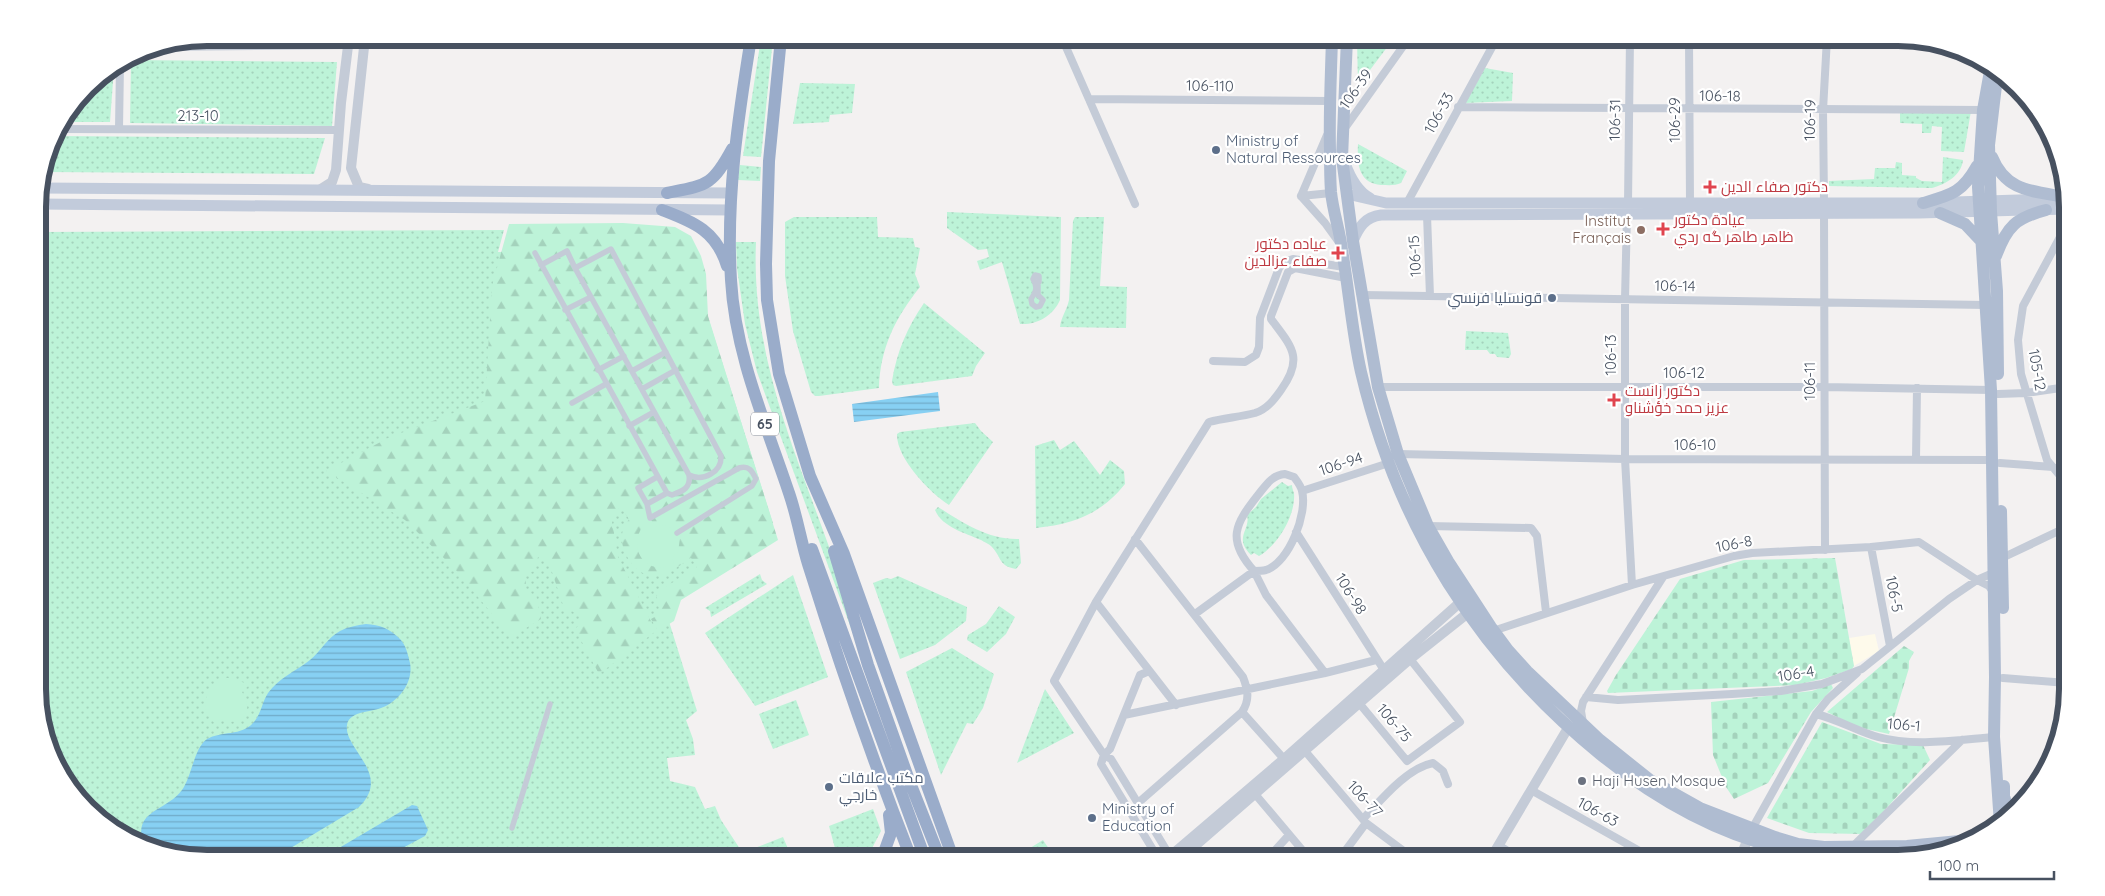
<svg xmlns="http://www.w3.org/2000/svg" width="2105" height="896" font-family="Quicksand,Cairo,sans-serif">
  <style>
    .commercial { fill: #fefaeb }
    .green { fill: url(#green-dots) }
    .forest { fill: url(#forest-firs) }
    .cemetery { fill: url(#cemetery-stones) }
    .pitch { fill: #bdf3d8 }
    .water { fill: url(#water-rules) }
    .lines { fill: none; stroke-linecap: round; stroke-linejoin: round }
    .pedestrian { stroke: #c4cbd7; stroke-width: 5.5 }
    .minor { stroke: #c4cbd7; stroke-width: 8 }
    .tertiary { stroke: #c4cbd7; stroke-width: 10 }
    .secondary { stroke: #c2cbdb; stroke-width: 11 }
    .primary { stroke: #afbcd1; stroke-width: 12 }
    .trunk { stroke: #9aacca; stroke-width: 12 }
    .service-dot { fill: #5c6f8a; stroke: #fff; stroke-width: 2 }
    .health-dot { fill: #e0444e; stroke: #fff; stroke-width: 2 }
    .education-dot { fill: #8d6e63; stroke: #fff; stroke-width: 2 }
    .worship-dot { fill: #6b7280; stroke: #fff; stroke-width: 2 }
    .labels { text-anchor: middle; stroke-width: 4.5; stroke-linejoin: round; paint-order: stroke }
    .shield { fill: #fff; stroke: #7e8590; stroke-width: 1 }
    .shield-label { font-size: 14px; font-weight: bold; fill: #475160 }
    .street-label { font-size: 15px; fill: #475160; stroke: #fff }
    .service-label { font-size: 15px; fill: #4e5e75; stroke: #fff; text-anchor: start }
    .health-label { font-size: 15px; fill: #be3a42; stroke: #fff; text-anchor: start }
    .education-label { font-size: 15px; fill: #785e54; stroke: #fff; text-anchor: end }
    .worship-label { font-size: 15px; fill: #5b616d; stroke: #fff; text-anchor: start }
    .rim { fill: none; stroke: #475160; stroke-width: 6 }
  </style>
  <defs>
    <pattern id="green-dots" width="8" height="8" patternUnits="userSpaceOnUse" patternTransform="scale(1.25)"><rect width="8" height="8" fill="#bdf3d8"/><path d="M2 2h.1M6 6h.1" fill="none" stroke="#a4d2bc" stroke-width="1.8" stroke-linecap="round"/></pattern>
    <pattern id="forest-firs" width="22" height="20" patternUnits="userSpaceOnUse" patternTransform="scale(1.25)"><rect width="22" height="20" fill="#bdf3d8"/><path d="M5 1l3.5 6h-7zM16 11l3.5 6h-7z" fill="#a4d2bc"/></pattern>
    <pattern id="cemetery-stones" width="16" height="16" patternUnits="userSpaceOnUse" patternTransform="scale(1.25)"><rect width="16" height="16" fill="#bdf3d8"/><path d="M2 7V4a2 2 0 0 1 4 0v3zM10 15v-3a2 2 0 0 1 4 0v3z" fill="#a4d2bc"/></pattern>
    <pattern id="water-rules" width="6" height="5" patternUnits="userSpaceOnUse" patternTransform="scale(1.25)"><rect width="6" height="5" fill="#87d0f3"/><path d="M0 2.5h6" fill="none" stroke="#70abc8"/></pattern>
  </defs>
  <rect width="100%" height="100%" fill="#f3f1f1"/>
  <path class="commercial" d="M1875 634 1879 651 1854 666 1849 638Z"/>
  <path class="green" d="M761 38H773L761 157 743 156Z
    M1357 38H1394L1358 86Z
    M131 60 337 62 332 126 130 123Z
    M114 68 110 122H63L95 80Z
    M1485 68 1513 73 1512 101 1465 103Z
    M800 83 855 84 852 113 830 115 829 122 793 124Z
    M1971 111 1964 152 1941 151 1942 127 1932 126 1931 133H1922V124L1900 123V112Z
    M54 136 325 138 314 174 44 172Z
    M1358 144 1407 171 1401 183C1395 186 1388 185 1381 185 1358 183 1357 163 1358 144Z
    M1943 157 1963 160C1961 176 1946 184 1932 188L1829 186V181L1874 179 1875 168H1895L1896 162 1902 163V175L1916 176V178L1922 181 1942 182Z
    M740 165 761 167 760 181 738 180Z
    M947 212 1061 217 1060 300C1053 316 1037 325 1020 324L1002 262 980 270 977 261 989 257 987 249 978 250 947 228Z
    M794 217H877L878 237 913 238 915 247 920 248 915 274 920 287C895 318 880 349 879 388L819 396H815L811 392 793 331 785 276V222Z
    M1075 217H1104L1100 286 1127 287 1126 328 1060 327C1061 317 1067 310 1069 300L1073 221Z
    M504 230 498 252 686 248 773 523 662 599 697 711 686 720 693 739 695 755 667 758 670 781 695 787 705 809 715 806 721 820 746 858H207L142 846 73 792 39 711 38 232Z
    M736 242H756C751 355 795 451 832 555 843 586 850 619 859 650L757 372 745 324 737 268Z
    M924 303 985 353 976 366 972 376 896 386 893 385 892 381C897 351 907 328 924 303Z
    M1466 331 1508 333 1511 354 1509 358 1497 357 1495 354H1490L1487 350H1465Z
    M975 423 981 431 993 442 949 505C930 493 896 458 897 434L900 432Z
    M1054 440 1060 450 1074 441 1100 475 1110 460 1124 471 1125 484C1101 514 1074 524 1036 528L1035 446Z
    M1282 482 1288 486 1292 485C1292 488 1293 490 1294 493 1296 515 1278 545 1259 556L1254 553 1251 555C1233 537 1251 530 1247 515L1256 507 1261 499Z
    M938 507C963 523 989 540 1019 539L1021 563 1016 569C998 566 1002 557 991 546 989 544 984 542 981 540 965 533 942 527 935 510Z
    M760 574 762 580 767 584 711 617 710 611 705 608Z
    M793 575 828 677 755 706 705 633Z
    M898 576 967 607 966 621 935 645 900 659 873 583 886 578 891 579Z
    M999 606 1015 617 1006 634 987 652 967 640 968 635 986 624Z
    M952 648 994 674 983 708 973 724 967 723 941 775 906 672Z
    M1045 689 1074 733 1017 763Z
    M796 700 809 735 773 749 759 714Z
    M873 809 881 831 867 858H832L836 852 829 826Z
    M783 837 792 858H750L747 851Z
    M1043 840 1055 858H1014Z"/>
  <path class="forest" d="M623 223 675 227 691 236 701 256 706 274 708 316 778 540 681 600 674 621 658 631 651 619 660 614 656 593 697 567 691 558C680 565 668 576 653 576 634 575 617 547 623 530 624 526 627 523 629 519L620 506 612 522 618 557 656 631 599 674 575 629 580 624V617L572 611H565L550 566 546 559 538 557 535 571 526 573V592L536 595 541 619 511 637 455 569 405 520 326 471 388 438 485 401 492 286 509 224Z"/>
  <path class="cemetery" d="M1835 558 1854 666 1852 669 1826 678 1796 685 1608 693 1607 691 1616 675 1680 579 1744 560Z
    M1904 646 1914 652 1909 661V668L1889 734 1857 727 1827 712Z
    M1831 684 1833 688 1811 712 1768 783 1734 799 1726 787 1713 755 1711 702 1812 691Z
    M1822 722 1881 744 1923 745 1930 760 1863 834 1809 833 1767 818Z"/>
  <path class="pitch" d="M650 518 655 527C667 523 673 528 680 538L678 552 671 558 674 563C646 580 621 544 650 518Z
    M226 678H233L249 685 242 692C255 712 242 728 220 719L216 724C196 708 206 687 226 678Z"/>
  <path class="water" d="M938 392 940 411 854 422 852 404Z
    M366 624C380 625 389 628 400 639 406 645 408 655 410 663 414 683 397 704 378 709 368 712 349 712 347 725 343 749 393 774 359 807L274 858H207L144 846C131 810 166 812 182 790 192 776 194 748 207 739 221 731 242 736 253 723 261 715 262 702 268 693 279 678 296 671 310 660 321 651 327 638 340 631 348 627 357 625 366 624Z
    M412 805 417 806 428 830 425 836 384 858H322Z"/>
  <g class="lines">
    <path class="pedestrian" d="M535 253 667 493
      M541 265 567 251 575 268
      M1035 275 1039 276V282L1036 283 1038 285V295L1043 300 1040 306 1036 307 1032 304 1031 299C1036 292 1038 287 1033 279Z
      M565 310 591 297
      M598 370 624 356
      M632 371 666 352
      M642 389 676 370
      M572 403 606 384
      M629 426 654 412
      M657 477 638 488 647 504 650 518 739 468C749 465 752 471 756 479L752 486 677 533
      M647 504 667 493 672 495C683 491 691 488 689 475 703 482 722 472 721 456L611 249 575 268 689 475
      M512 828 550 704"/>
    <path class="minor" d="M1062 38 1135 204
      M1689 38 1690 203
      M157 47 348 45
      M1089 99 1330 101
      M1458 107 1983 110
      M1345 128 1409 38
      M58 129 339 130
      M119 129 120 64
      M1301 196 1327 135
      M1301 196 1325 223 1338 241
      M1301 196 1331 193
      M1407 203 1497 38
      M1628 203 1630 38
      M1824 203 1823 110 1827 38
      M1824 213 1825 550
      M1627 214 1625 299V459L1632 585
      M1427 215 1430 296
      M2066 226 2023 306 2018 340 2021 374 2047 460 2061 477 2067 490
      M1363 295 1986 305
      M1213 361 1245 362 1256 355 1259 347 1260 318 1279 268 1284 262 1293 259 1344 267
      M1378 387H1824L1991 390
      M1998 394 2026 393 2067 387
      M1398 454 1625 459 1992 460
      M1916 459 1917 388
      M2000 463 2067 468
      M1285 474 1294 477C1297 481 1301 486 1302 491 1308 513 1289 563 1266 570 1262 571 1257 571 1254 571 1226 540 1235 524 1258 495 1266 485 1272 475 1285 474Z
      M1302 491 1389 463
      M1428 526 1531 528 1537 536 1546 612
      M1296 532 1384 670
      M1135 539 1243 677C1248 690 1250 700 1242 712L1138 803
      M1871 547 1890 646
      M2002 558 2067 527
      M1096 602 1176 705
      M1195 614 1254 571 1266 595 1325 673
      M1493 631 1632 585 1734 556 1752 553 1871 547 1919 542 1977 580 1989 586 1993 592
      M1149 671 1140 675 1110 749 1104 755 1101 764 1158 858
      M2003 678 2067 683
      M1586 697 1618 700 1732 694 1781 691 1822 684 1862 669 1949 599 1977 580 1993 573
      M1359 703 1407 761 1460 722 1410 659
      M1242 712 1284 759
      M1816 714C1837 719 1857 731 1878 737 1914 747 1957 740 1994 737
      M1124 715 1325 673 1376 660
      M1583 723 1581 711 1583 702 1663 577
      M1305 751 1366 823 1413 858
      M1531 790 1652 858
      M1255 794 1309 858
      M1363 819C1381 800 1407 768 1433 763L1443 771 1448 784
      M1752 829 1816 714 1828 699 1857 673
      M1498 845 1519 858
      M1852 847 1962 740
      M1170 856 1111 759 1104 755 1054 681 1096 602 1209 422C1224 418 1240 417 1255 413 1267 409 1274 400 1281 390 1304 358 1292 347 1271 319V316L1288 272 1295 268 1346 278
      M1268 858 1289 835
      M1340 858 1366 823"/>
    <path class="tertiary" d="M365 38 351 168 359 187 368 189
      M321 189 332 182 336 170 341 103 349 38
      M1168 858 1284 759 1465 598
      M1181 858 1410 659 1473 609
      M1491 858 1568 728
      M1740 858 1750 834"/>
    <path class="secondary" d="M1345 163C1350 177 1357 191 1370 198
      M40 188 730 193
      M1347 194 1386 203H1923L2054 199
      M38 204 730 210
      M1353 241C1359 227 1365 217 1381 215L1919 213 2066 209"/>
    <path class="primary" d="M1332 38C1331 75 1329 112 1330 150 1330 164 1330 178 1331 192 1333 212 1340 231 1342 250 1349 291 1352 332 1361 372 1397 525 1478 655 1600 754 1670 811 1751 852 1842 858
      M1347 38 1342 158 1353 241 1378 387 1398 454 1428 526 1448 561 1491 627 1508 650 1527 671 1600 740 1650 780 1700 808 1775 837 1798 844 1824 847 1907 846 1970 840
      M1990 71 1983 110 1978 187 1991 390 1995 677 1994 737 2000 824
      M1997 77 1989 145 1991 212 1997 291 1998 374
      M1992 157C2006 192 2033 191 2066 197
      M1923 203C1951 195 1962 193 1977 166
      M1940 213 1965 224 1981 241
      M1996 256C2007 226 2016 218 2046 210
      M2001 511 2003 608
      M2004 786V796L2009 813
      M1847 858 1925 855"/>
    <path class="trunk" d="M751 38C738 118 726 198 731 280 735 354 766 424 789 493 797 516 801 541 808 564 839 663 873 761 911 858
      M781 38 769 161 766 264 767 300 779 374 810 476 844 554 953 858
      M667 193C707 185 712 186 732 149
      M662 210C693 222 716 230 727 266
      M812 549 925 858
      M834 551 868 665 909 780 937 851
      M882 858 891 833 889 815"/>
  </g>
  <g class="service-dot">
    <circle cx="1216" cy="150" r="5"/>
    <circle cx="1552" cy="298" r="5"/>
    <circle cx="829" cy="787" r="5"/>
    <circle cx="1092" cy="818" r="5"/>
  </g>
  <g class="health-dot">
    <path d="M1707.5 179.5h5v5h5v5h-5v5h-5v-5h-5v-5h5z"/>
    <path d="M1660.5 221.5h5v5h5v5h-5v5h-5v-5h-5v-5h5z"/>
    <path d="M1335.5 245.5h5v5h5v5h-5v5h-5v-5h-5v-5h5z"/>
    <path d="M1611.5 392.5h5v5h5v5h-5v5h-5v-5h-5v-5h5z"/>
  </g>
  <circle class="education-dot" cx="1641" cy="230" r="5"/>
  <circle class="worship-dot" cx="1582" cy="781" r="5"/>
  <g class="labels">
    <rect class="shield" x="751" y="412.5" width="28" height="23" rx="4"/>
    <g class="shield-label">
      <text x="765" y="429">65</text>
    </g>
    <g class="street-label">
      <text transform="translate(1210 86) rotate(1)" y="5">106-110</text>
      <text transform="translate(1356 89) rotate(-55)" y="5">106-39</text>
      <text transform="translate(1720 96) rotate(1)" y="5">106-18</text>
      <text transform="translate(1439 113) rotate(-61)" y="5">106-33</text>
      <text x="198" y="121">213-10</text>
      <text transform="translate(1615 120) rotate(-89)" y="5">106-31</text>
      <text transform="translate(1675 120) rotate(-90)" y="5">106-29</text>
      <text transform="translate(1810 120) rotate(-89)" y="5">106-19</text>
      <text transform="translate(1415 256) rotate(-93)" y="5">106-15</text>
      <text transform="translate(1675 286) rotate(1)" y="5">106-14</text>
      <text transform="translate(1611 355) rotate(-90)" y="5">106-13</text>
      <text transform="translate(2037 370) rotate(80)" y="5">105-12</text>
      <text x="1684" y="378">106-12</text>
      <text transform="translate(1810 381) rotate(-90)" y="5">106-11</text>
      <text x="1695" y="450">106-10</text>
      <text transform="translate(1341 464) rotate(-18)" y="5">106-94</text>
      <text transform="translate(1734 544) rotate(-11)" y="5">106-8</text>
      <text transform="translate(1351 594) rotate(58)" y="5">106-98</text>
      <text transform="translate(1894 594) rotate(79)" y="5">106-5</text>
      <text transform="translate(1796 674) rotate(-9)" y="5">106-4</text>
      <text transform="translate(1394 723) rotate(50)" y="5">106-75</text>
      <text transform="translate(1904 725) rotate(5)" y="5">106-1</text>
      <text transform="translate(1365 799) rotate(47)" y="5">106-77</text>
      <text transform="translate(1598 812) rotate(29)" y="5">106-63</text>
    </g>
    <g class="service-label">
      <text x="1226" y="146">Ministry of<tspan x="1226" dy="17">Natural Ressources</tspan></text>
      <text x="1542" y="303" text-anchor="end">قونسليا فرنسي</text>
      <text x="839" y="783">مكتب علاقات<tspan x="839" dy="17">خارجي</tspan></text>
      <text x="1102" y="814">Ministry of<tspan x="1102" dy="17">Education</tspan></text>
    </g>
    <g class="health-label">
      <text x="1721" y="192">دكتور صفاء الدين</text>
      <text x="1674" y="225">عيادة دكتور<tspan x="1674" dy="17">ظاهر طاهر گه ردي</tspan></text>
      <text x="1327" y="249" text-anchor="end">عياده دكتور<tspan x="1327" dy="17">صفاء عزالدين</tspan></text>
      <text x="1625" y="396">دكتور زانست<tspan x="1625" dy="17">عزيز حمد خؤشناو</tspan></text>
    </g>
    <g class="education-label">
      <text x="1631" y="226">Institut<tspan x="1631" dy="17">Français</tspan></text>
    </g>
    <g class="worship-label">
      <text x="1592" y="786">Haji Husen Mosque</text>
    </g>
  </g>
  <path d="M0 0H2105V896H0ZM207 46H1898A161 161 0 0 1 2059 207V689A161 161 0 0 1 1898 850H207A161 161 0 0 1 46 689V207A161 161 0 0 1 207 46Z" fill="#fff" fill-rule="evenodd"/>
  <path class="rim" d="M207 46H1898A161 161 0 0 1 2059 207V689A161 161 0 0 1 1898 850H207A161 161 0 0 1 46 689V207A161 161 0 0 1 207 46Z"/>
  <path d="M1930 871v8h124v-8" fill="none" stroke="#475160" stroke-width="2.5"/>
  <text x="1938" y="871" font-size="15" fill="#475160" stroke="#ffffff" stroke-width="4" paint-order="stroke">100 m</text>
</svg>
